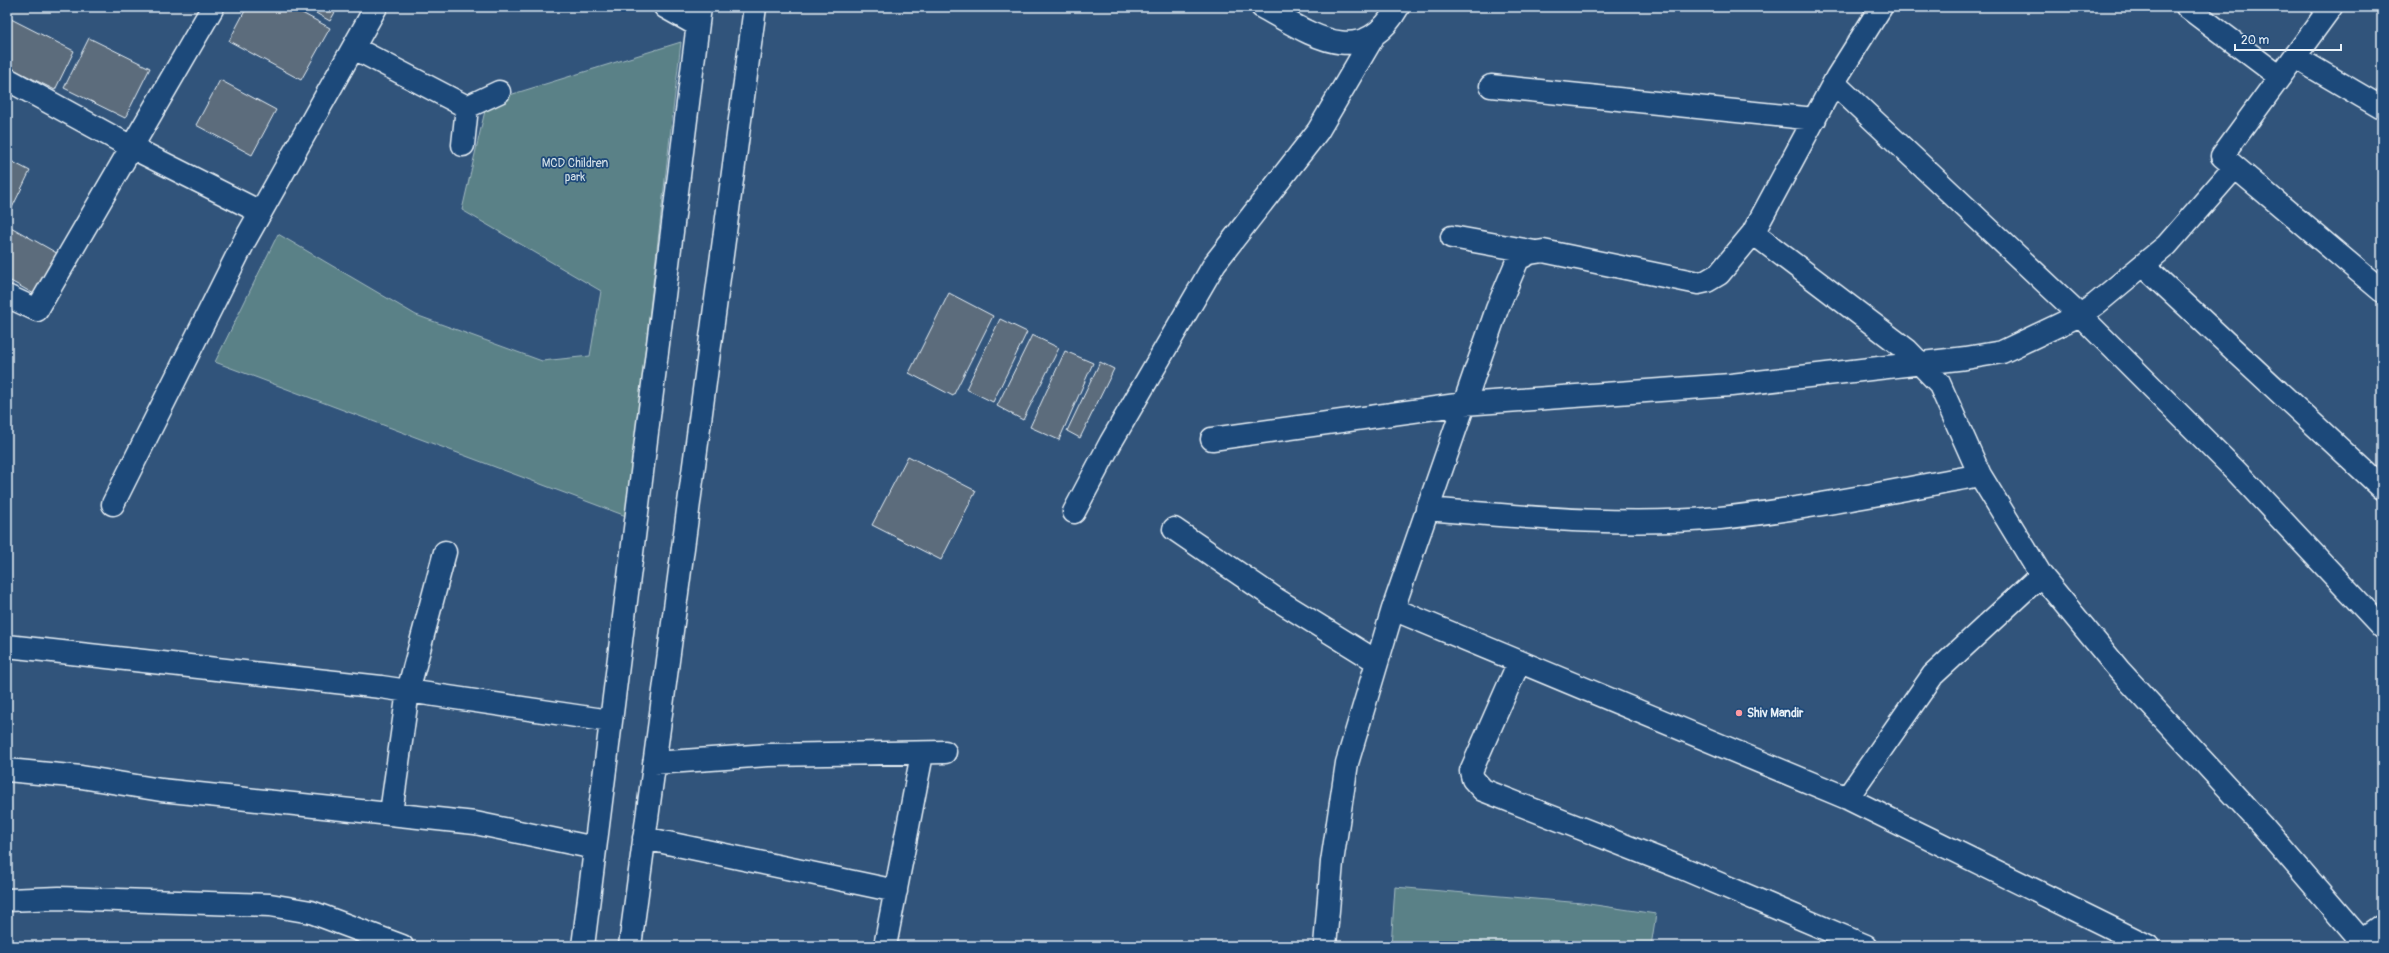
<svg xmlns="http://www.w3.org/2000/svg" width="2389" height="953" font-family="Pangolin,sans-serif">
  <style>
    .green { fill: #5a8187; stroke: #a1b9c0 }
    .building { fill: #5b6c7c; stroke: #e8f1f8 }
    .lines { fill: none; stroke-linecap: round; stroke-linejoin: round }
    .minor-casing { stroke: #e8f1f8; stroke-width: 25 }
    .minor { stroke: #1f4a7a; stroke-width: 22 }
    .poi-dot { fill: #ff9aa2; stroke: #1f4a7a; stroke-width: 1.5 }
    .labels { text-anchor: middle; stroke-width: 3.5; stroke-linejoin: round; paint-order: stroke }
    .park-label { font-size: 12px; fill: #d3e0e7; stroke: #1f4a7a }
    .poi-label { font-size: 12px; font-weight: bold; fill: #e8f1f8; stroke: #1f4a7a; text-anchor: start }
  </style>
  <rect width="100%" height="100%" fill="#31547b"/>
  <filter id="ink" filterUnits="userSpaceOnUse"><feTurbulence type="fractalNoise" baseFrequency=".025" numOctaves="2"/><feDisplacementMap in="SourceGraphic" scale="8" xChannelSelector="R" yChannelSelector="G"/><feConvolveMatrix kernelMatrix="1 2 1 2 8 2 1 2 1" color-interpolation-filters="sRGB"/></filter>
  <g filter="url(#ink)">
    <path class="green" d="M681 42 626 516 215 362 278 234 416 315 542 361 590 356 601 291 462 210 487 102Z
      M1395 887 1582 903 1656 914 1651 946H1391Z"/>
    <path class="building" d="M247 7H291L330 28 301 80 229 41Z
      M305 7H338L330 21Z
      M9 18 74 51 55 90 7 66Z
      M89 38 150 68 125 118 64 88Z
      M220 80 276 110 252 155 196 125Z
      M7 159 30 171 10 212 7 211Z
      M9 226 62 256 36 295 7 279V230Z
      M949 293 993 316 953 396 909 373Z
      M1000 319 1027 332 993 402 966 389Z
      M1032 335 1059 348 1023 420 997 406Z
      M1065 351 1093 363 1059 440 1030 427Z
      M1100 362 1114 369 1080 438 1067 431Z
      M908 456 976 491 941 560 872 525Z"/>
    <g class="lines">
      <g class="minor-casing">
        <path id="minor" d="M665 7 697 25
          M1262 7C1311 34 1361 72 1398 7
          M2187 7 2280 77
          M2331 7 2222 156 2382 291
          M354 48 467 107 463 145
          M2295 57 2382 108
          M7 79 133 148 260 212
          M1834 83 2080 315 2235 470 2382 627
          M1491 86 1815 119
          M467 107 499 92
          M1753 233 1907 350 1939 383 1980 475 2041 575 2119 670 2262 825 2366 946
          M1452 237 1535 252
          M2143 265 2382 488
          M7 296 37 310 213 7
          M1212 439 1464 404 1731 385 1966 358 2002 352 2080 315 2096 304 2167 245 2235 167
          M113 504 245 240 376 7
          M1427 509C1524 517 1622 527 1720 518 1807 509 1894 491 1980 475
          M1074 512 1111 442 1215 263 1318 131 1372 39
          M1174 529 1276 599 1376 661
          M1393 609 1847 798 2148 946
          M7 646 381 687 610 721
          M1519 662 1471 771 1473 779 1483 790 1682 868 1866 946
          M654 763 768 755 945 752
          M7 770 81 777 161 790 475 823 595 848
          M1847 798 1933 675 2041 575
          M391 813 408 691 445 552
          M644 838 896 891
          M7 900 59 898 270 905 311 912 402 946
          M583 946 700 7
          M630 946 755 7
          M885 946 922 754
          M1325 946 1332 862 1347 763 1393 609 1497 309 1518 259 1530 253 1543 251 1698 283 1707 281 1719 274 1753 233 1837 77 1881 7
          M2354 946 2382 926"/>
      </g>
      <use href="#minor" class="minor"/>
    </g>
  </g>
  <circle class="poi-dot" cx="1739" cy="713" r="4"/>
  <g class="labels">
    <g class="park-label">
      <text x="575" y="167">MCD Children<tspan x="575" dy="14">park</tspan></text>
    </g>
    <g class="poi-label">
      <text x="1747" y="717">Shiv Mandir</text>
    </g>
  </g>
  <rect width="2389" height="953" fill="none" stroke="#1f4a7a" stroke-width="24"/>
  <rect x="12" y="12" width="2365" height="929" fill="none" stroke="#e8f1f8" stroke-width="1.5" filter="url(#ink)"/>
  <path d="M2235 44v6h106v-6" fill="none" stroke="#e8f1f8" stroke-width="2"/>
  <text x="2241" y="44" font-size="12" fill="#e8f1f8" stroke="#1f4a7a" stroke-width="3" paint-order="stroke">20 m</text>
</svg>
